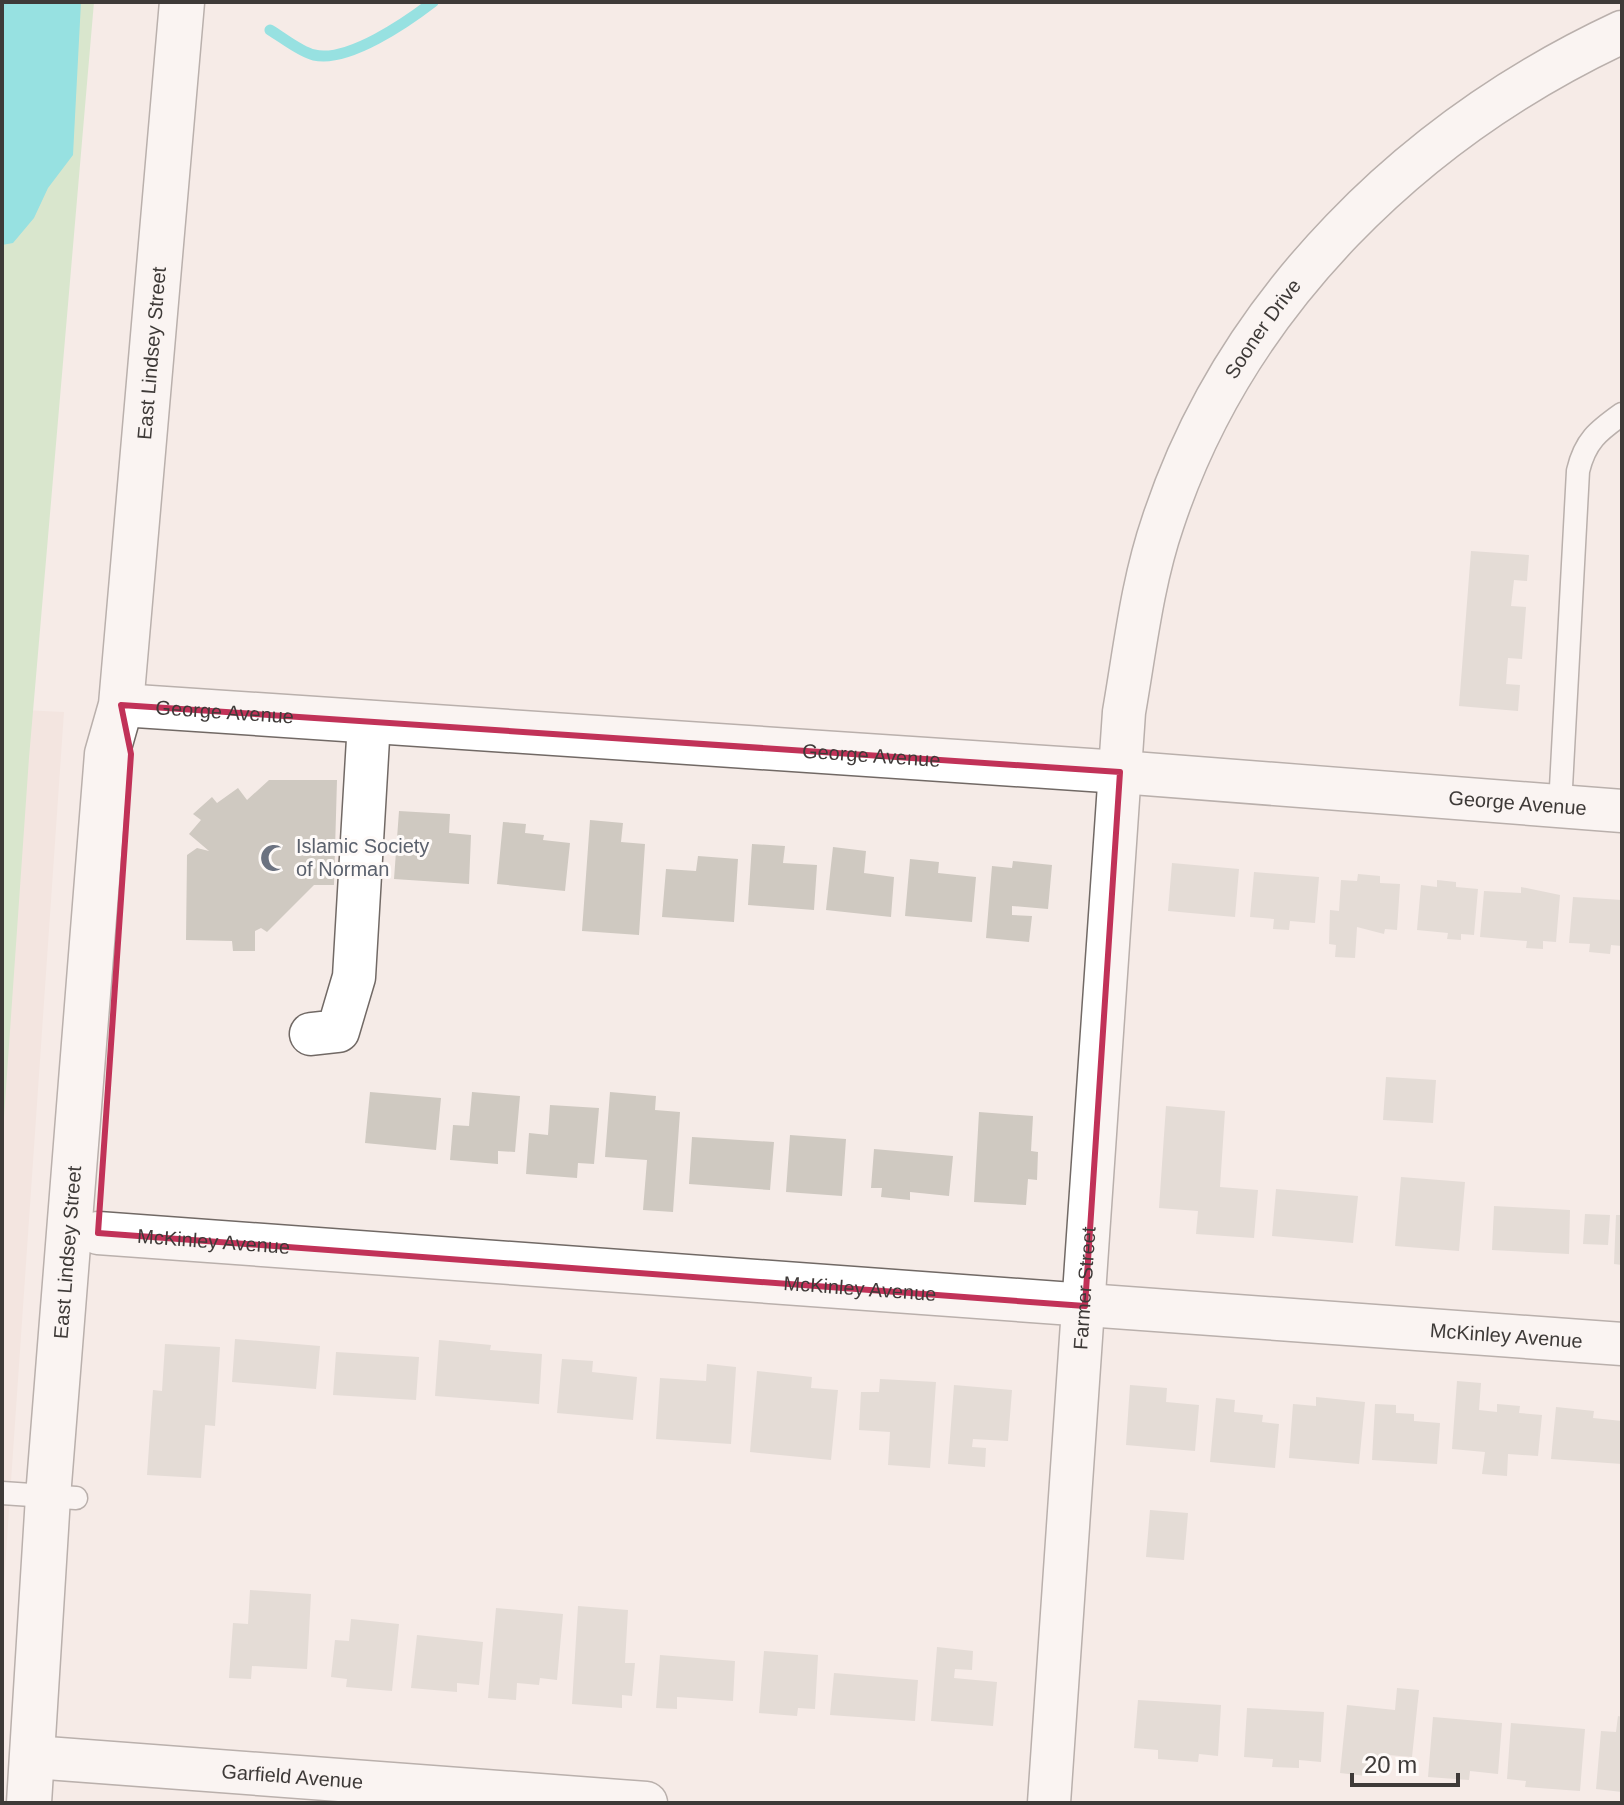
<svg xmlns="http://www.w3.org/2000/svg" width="1624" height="1805" font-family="Helvetica,sans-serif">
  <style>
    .built { fill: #f0ded7 }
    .green { fill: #b6e1ae }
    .water { fill: #24d4da }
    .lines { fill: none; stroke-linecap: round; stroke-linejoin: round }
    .stream { stroke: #24d4da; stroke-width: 11 }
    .building { fill: #cfc9c1 }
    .lane-casing { stroke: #716965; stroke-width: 25 }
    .street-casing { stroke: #716965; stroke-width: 45 }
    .secondary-casing { stroke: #716965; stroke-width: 47 }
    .lane { stroke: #fff; stroke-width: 22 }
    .street { stroke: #fff; stroke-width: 42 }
    .secondary { stroke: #fff; stroke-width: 44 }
    .marked { fill: none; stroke: #c13258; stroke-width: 6; stroke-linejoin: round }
    .labels { text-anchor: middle; stroke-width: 6; stroke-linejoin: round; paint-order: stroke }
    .street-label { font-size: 20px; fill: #3e3a38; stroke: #fefaf8 }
    .worship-label { font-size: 20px; fill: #5b616d; stroke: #fefaf8; text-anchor: start }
  </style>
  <rect width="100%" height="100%" fill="#f5ebe7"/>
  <path class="built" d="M2 709 64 712 2 1612Z"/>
  <path class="green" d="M2 2H94L29 758 2 1146Z"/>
  <path class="water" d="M2 2H81L73 155 48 188 34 218 13 243 2 245Z"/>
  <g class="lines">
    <path class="stream" d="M270 30C282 37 300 52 314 55 348 63 407 22 433 2"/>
  </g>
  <path class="building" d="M1471 551 1529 555 1527 581 1514 580 1511 606 1526 607 1522 659 1508 658 1506 684 1520 685 1518 711 1459 706Z
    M269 780H337L334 885H314L267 932 261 928 255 931V951H233L232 941 186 940 187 855 197 848 209 851 189 834 201 820 193 814 212 797 217 803 238 788 247 800Z
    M399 811 450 814 449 833 471 835 469 884 394 879Z
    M590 820 623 823 621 842 645 844 639 935 582 931Z
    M503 822 526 824 525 833 544 835 543 840 570 843 565 891 497 884Z
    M752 844 785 846 783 863 817 865 814 910 748 905Z
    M833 847 866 851 864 873 894 877 891 917 826 910Z
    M698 856 738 859 734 922 662 917 666 869 696 871Z
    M910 859 939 862 938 873 976 877 972 922 905 916Z
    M1013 861 1052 865 1048 909 1012 906V915L1032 916 1029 942 986 938 992 866 1012 868Z
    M1172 863 1239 869 1235 917 1168 911Z
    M1254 872 1319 877 1315 923 1290 921 1289 930 1273 929 1274 919 1250 917Z
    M1358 874 1380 876V883L1400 884 1397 930 1385 929 1384 934 1357 927 1355 958 1335 957 1336 945 1329 944 1330 910 1339 911 1341 880 1357 881Z
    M1437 880 1456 882V887L1478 889 1474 935 1461 934V940L1447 939 1448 933 1417 930 1421 885 1437 887Z
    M1521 887 1560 895 1556 942 1543 941V949L1526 948 1527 941 1480 937 1484 891 1521 893Z
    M1573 897 1622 900V946L1611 945 1610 954 1589 952 1590 944 1569 943Z
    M1386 1077 1436 1080 1433 1123 1383 1120Z
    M370 1092 441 1098 436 1150 365 1143Z
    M472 1092 520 1096 515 1152 498 1151V1164L450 1160 453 1125 469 1126Z
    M610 1092 656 1096 655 1110 680 1112 673 1212 643 1210 647 1160 605 1157Z
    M550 1105 599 1108 594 1164 578 1163 577 1178 526 1174 529 1133 548 1135Z
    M1166 1106 1225 1111 1220 1187 1258 1190 1254 1238 1196 1234 1198 1211 1159 1208Z
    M979 1112 1033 1116 1031 1151 1038 1152 1037 1180 1028 1179 1026 1205 974 1202Z
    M790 1135 846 1139 842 1196 786 1192Z
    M692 1137 774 1142 770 1190 689 1184Z
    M874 1149 953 1156 949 1196 910 1192V1200L881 1197 882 1188H871Z
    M1401 1177 1465 1182 1459 1251 1395 1246Z
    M1276 1189 1358 1196 1353 1243 1272 1236Z
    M1494 1206 1570 1210 1569 1254 1492 1250Z
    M1585 1214 1610 1215 1608 1245 1583 1244Z
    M1616 1215H1622V1265L1614 1264Z
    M235 1339 320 1346 316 1389 232 1382Z
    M439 1340 491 1345 490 1350 542 1354 539 1404 435 1396Z
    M165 1344 220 1347 215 1426 205 1425 201 1478 147 1475 153 1390 162 1391Z
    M336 1352 419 1357 416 1400 333 1395Z
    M562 1359 593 1361 592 1372 637 1377 633 1420 557 1413Z
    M707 1364 736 1367 731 1444 656 1439 660 1378 706 1381Z
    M757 1371 812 1377 811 1388 838 1390 831 1460 750 1452Z
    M880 1379 936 1382 930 1468 888 1465 890 1432 859 1430 861 1392H879Z
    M1457 1381 1481 1383 1479 1410 1497 1412V1404L1520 1406 1519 1413 1542 1415 1538 1456 1508 1454 1507 1476 1482 1474 1485 1452 1452 1449Z
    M954 1385 1012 1390 1008 1441 973 1439 972 1447 986 1448 985 1467 948 1464Z
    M1130 1385 1167 1388 1166 1402 1199 1405 1195 1451 1126 1445Z
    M1316 1397 1365 1402 1359 1464 1289 1458 1293 1404 1316 1406Z
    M1216 1398 1235 1400 1234 1412 1263 1415 1262 1422 1279 1424 1275 1468 1210 1462Z
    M1375 1404 1396 1405V1413L1414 1414V1421L1440 1423 1437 1464 1372 1460Z
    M1556 1407 1594 1411 1593 1418 1622 1421V1464L1551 1459Z
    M1150 1510 1188 1513 1184 1560 1146 1557Z
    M250 1590 311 1594 307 1669 252 1666 251 1679 229 1678 233 1623 248 1624Z
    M578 1606 628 1610 625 1663H635L632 1696 622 1695V1708L572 1704Z
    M496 1608 563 1614 557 1680 540 1678 539 1685 517 1683 516 1700 488 1698Z
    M351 1619 399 1624 392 1691 346 1687 347 1679 331 1677 335 1640 349 1641Z
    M417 1635 483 1642 479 1685 457 1683V1692L411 1688Z
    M937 1647 973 1651 972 1670 955 1669 954 1678 997 1682 993 1726 931 1721Z
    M764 1651 818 1655 815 1709 798 1708 797 1716 759 1713Z
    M660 1655 735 1661 733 1701 677 1697V1709L656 1708Z
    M834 1673 918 1680 915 1721 830 1715Z
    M1397 1688 1419 1690 1412 1757 1388 1755 1387 1769 1368 1767 1366 1776 1340 1773 1347 1705 1395 1710Z
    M1138 1700 1221 1705 1218 1756 1199 1754 1198 1762 1158 1759V1750L1134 1748Z
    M1247 1708 1324 1712 1321 1762 1299 1760V1768L1272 1767 1273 1759 1244 1757Z
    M1618 1716 1622 1717V1792L1596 1789 1601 1731 1616 1732Z
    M1433 1717 1502 1723 1498 1774 1470 1771 1469 1780 1428 1777Z
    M1511 1723 1585 1729 1580 1791 1525 1787 1526 1781 1507 1779Z"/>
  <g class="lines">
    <g class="lane-casing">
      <path id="lane" d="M1560 806 1578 471C1585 441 1598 431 1622 414
        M2 1493 76 1498"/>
    </g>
    <g class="street-casing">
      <g id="street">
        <path id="s1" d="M121 705 1120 772 1622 811"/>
        <path d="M311 1034 338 1031 354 977 369 722"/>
        <path id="s2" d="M98 1233 1622 1344"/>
        <path id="s3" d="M33 1757 646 1803"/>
        <path id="s4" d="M1049 1803 1124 712C1135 649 1142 583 1163 522 1236 301 1414 129 1622 32"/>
      </g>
    </g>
    <g class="secondary-casing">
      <g id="secondary">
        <path id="s5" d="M29 1803 48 1497 107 754 121 705 182 2"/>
      </g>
    </g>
    <use href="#lane" class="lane"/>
    <use href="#street" class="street"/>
    <use href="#secondary" class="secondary"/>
  </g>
  <path d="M0 0H1624V1805H0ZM121 705 1120 772 1085 1306 98 1233 131 754Z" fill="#f5ebe7" fill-opacity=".55" fill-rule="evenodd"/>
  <path class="marked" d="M121 705 1120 772 1085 1306 98 1233 131 754Z"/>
  <defs>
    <g id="mosque-bare" transform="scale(2.16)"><path d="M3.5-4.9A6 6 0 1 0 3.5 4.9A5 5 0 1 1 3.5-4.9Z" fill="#6b7280" stroke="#fefaf8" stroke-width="2.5" paint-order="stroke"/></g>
  </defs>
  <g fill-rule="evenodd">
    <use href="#mosque-bare" x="274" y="858"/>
  </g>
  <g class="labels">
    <g class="street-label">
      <text dy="7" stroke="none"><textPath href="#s4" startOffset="1506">Sooner Drive</textPath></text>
      <text dy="7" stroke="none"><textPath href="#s5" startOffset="1456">East Lindsey Street</textPath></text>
      <text dy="7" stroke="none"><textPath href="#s1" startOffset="104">George Avenue</textPath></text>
      <text dy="7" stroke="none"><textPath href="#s1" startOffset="752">George Avenue</textPath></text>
      <text dy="7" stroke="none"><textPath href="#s1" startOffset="1400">George Avenue</textPath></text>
      <text dy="7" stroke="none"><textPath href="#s2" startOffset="116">McKinley Avenue</textPath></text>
      <text dy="7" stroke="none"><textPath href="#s5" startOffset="552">East Lindsey Street</textPath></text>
      <text dy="7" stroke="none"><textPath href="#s4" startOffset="516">Farmer Street</textPath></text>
      <text dy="7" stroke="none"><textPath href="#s2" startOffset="764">McKinley Avenue</textPath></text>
      <text dy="7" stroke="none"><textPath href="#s2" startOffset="1412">McKinley Avenue</textPath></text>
      <text dy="7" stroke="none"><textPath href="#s3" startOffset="260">Garfield Avenue</textPath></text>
    </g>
    <g class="worship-label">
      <text x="296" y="853">Islamic Society<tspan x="296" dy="23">of Norman</tspan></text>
    </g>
  </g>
  <rect width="1624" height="1805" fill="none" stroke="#3e3a38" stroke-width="8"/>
  <path d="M1352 1773v12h106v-12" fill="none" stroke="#3e3a38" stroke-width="4"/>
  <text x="1364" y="1773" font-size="24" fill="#3e3a38" stroke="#fefaf8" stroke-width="6" paint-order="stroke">20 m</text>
</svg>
